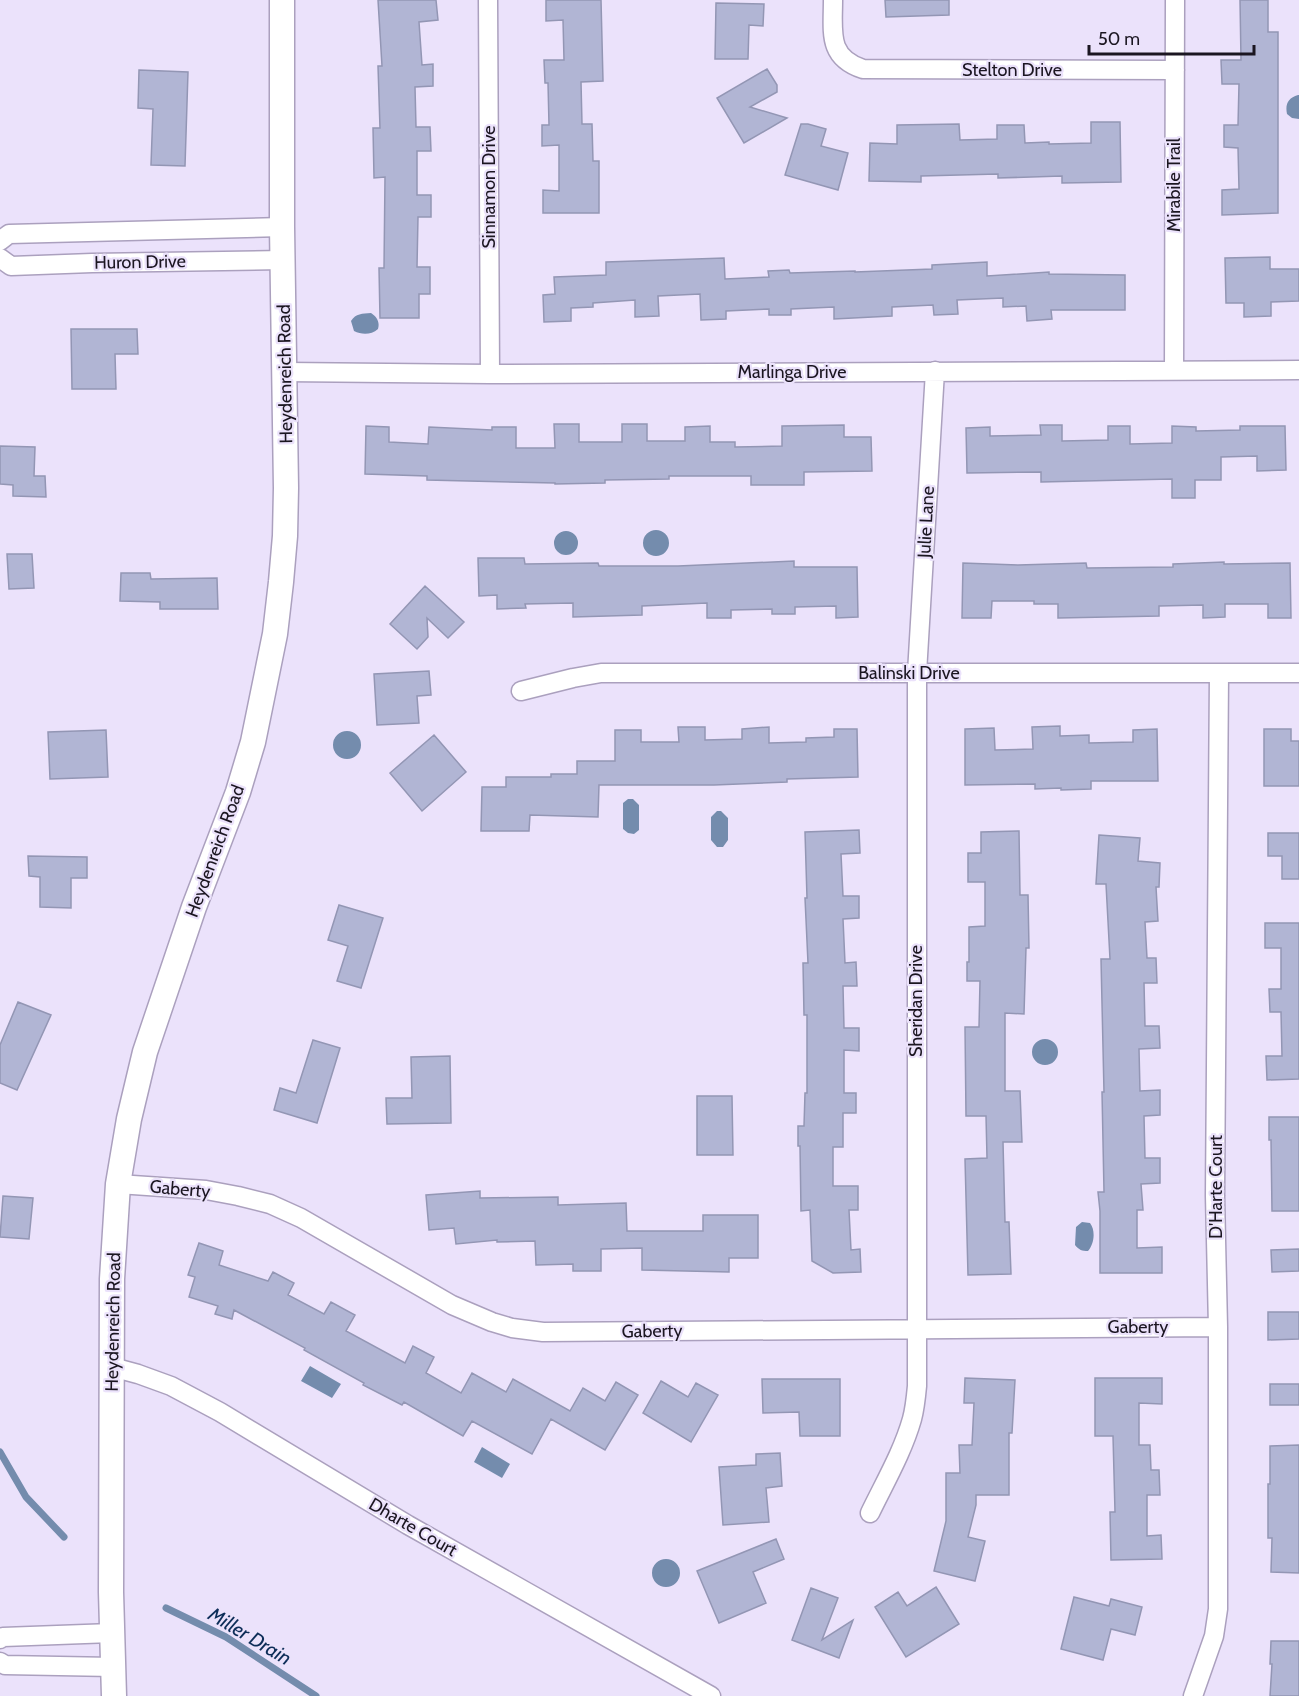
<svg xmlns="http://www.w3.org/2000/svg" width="1299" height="1696" font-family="Cabin,sans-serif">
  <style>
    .water { fill: #748cad }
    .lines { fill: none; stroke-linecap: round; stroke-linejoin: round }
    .stream { stroke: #748cad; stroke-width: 7 }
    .building { fill: #b1b5d4; stroke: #9396b4; stroke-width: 1.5 }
    .street-casing { stroke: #aba0be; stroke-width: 21 }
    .secondary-casing { stroke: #aba0be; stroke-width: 27 }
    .street { stroke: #fff; stroke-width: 18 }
    .secondary { stroke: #fff; stroke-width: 24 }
    .labels { text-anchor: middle; stroke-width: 4.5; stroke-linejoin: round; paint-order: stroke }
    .street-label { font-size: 18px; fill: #1b1621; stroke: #ebe2fb }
    .water-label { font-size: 20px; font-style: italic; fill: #0d2d58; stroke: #ebe2fb }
  </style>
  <rect width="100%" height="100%" fill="#ebe2fb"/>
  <path class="water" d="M1298 95H1299V119L1292 118 1287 114C1285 104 1288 98 1298 95Z
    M371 313C377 317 380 322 378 329 371 335 362 335 354 331L351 321C356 313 362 314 371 313Z
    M643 543a13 13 0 1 1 26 0a13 13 0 1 1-26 0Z
    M554 543a12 12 0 1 1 24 0a12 12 0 1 1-24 0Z
    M333 745a14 14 0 1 1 28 0a14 14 0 1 1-28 0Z
    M628 799H633L639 805V830L634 834 628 833 623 829V803Z
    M717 811H721L728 818V840L723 847H717L711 840V817Z
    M1032 1052a13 13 0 1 1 26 0a13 13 0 1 1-26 0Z
    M1082 1222 1090 1223C1096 1231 1094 1244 1088 1251 1082 1251 1079 1250 1075 1245L1076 1227Z
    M310 1366 341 1384 332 1398 301 1381Z
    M482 1447 510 1464 502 1478 474 1462Z
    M652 1573a14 14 0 1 1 28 0a14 14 0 1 1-28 0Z"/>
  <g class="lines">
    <path class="stream" d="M0 1452 26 1497 64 1537
      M166 1608 226 1637 316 1696"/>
  </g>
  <path class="building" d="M378 0H436L438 20 419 22 422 65 433 64V86L415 87 416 127H430L431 151H417V195H431V217H418L417 267H430V294H419V318H380L379 268H384L385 177 374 178 373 128H380L378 66H382Z
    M546 0H601L603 81 581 82 582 124H592L593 161H599V213H543V190L559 191V145L542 146V125H549L548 83H545L544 60H564L563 20 546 21Z
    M885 0H949V15L886 17Z
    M1240 0H1268V32H1278V213L1222 215V190L1239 189 1238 148 1224 147V125H1238L1239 84H1222L1221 60H1241Z
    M716 3 764 4 763 26 749 25 748 59H715Z
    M767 69 777 85V92L750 107 787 118 744 143 717 98Z
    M139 70 188 72 185 166 151 165 153 109 138 108Z
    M1091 122H1120L1121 182 1062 183V176L998 178V174L921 176V182L869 181 870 143 897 144V125L959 124 960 140 997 139V125H1024L1025 143 1049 142V144L1091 143Z
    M801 124H808L826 129 821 146 848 153 838 190 785 175Z
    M1270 257V269H1299V301L1271 302V316L1244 317V303H1226L1225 258Z
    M724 258 725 279 769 277 768 271 789 270 790 273 855 271V272L932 269V265L987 262V276L1049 272V274L1125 275V310H1051L1052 319 1027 321 1026 306 1003 307V298L957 300 958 314 934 315 933 305 892 307V316L834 319V307L791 309V315H769V309L726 311V319L701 320 700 294 658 296 659 316 635 317V300L593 303V307L571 308V321L544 322 543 295 555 294 554 277 606 275V262Z
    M71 329H137L138 354H115L116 389H72Z
    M554 424H579V442H622V424H647V441H685V427L710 426V442H735V447L782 446V426L844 425V437H871L872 471 804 472V485H751V476H669V479L605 480V483L555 484V483L427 480V476L365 474 366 426 389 427V442L428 444 429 427 492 430V427H516V448H555Z
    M1040 425H1062V441L1108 440V426H1130V444L1172 443V426L1196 427V431L1240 430V426H1285L1286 470 1257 471V456L1221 457V480H1195V498H1172V479L1041 482V472L967 473 966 428 990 427V436L1041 435Z
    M0 446 35 447 34 476H45L46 497 13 496V485L0 484Z
    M7 554H32L34 588 9 589Z
    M478 558H524L525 564 598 563 599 566H678L794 561V567H857L858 617 836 618V606L795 607V614H772V609L731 610V618H707V603L642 606V615L573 617V603L525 604 526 608 497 609V595L479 596Z
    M1224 562V564L1290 563 1291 618H1268V604H1225V617L1203 618V605L1159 606V616L1058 618V604H1034V601H992L991 618H962L963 563 1018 565 1086 563 1087 568 1173 567V564Z
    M121 573H150L151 579 217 578 218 609H160V602L120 601Z
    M425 586 464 622 448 638 427 618 428 637 417 649 390 624Z
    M429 671 431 695 417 696 419 723 377 725 374 674Z
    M1060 726V736L1089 735V743L1133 742V730L1157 729 1158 781H1091V789L1061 790V788L1035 789V784L965 785V729L994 728 995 750 1033 749 1032 727Z
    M678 727H705V740L742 739V729L769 727V743L806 742V738L834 737V729H857L858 777 787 779V782L714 785H599L598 817 530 815 529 831H481L482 787H506V777H551V774H577V761H615V730H641V742H679Z
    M1264 729H1291V741H1299V786H1264Z
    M106 730 108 777 50 779 48 732Z
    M434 735 466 772 422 811 390 773Z
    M859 830 860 853 841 854 843 896H859V918L843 919 845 963 856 962 857 986H843L844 1028H859V1051L844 1050V1093H856V1113H843V1147H833V1186H858V1210H849L851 1250 860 1249 861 1272 833 1273 812 1261 810 1210 801 1211 800 1146H798V1126H804L805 1093H807V1015H804L803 963H808L805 898H807L805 832Z
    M1019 831 1020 895H1028L1029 948H1026L1024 1014 1005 1013V1091H1020L1022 1142H1003L1005 1222H1009L1011 1274 968 1275 965 1159 987 1158 986 1116H966L965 1027H979L980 981H967V962H969V927L985 926V882H968V853H981V832Z
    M1268 833H1299V879H1282V856H1268Z
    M1099 835 1140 838 1138 861 1160 863 1159 887H1156L1158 921 1145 922 1147 958H1156L1157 983H1144L1145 1026H1159L1160 1048 1139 1049 1140 1091 1160 1090V1115L1144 1116 1145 1158H1160V1183L1141 1184 1143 1210H1137V1248L1162 1247V1273H1100V1211L1098 1192H1104L1102 1092H1104L1101 959H1110L1106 884H1096Z
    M28 856 87 857V878H71V908L40 907V877L29 876Z
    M339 905 383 918 361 988 337 981 348 946 328 940Z
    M1265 923H1299V1079L1267 1080 1266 1056H1282L1281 1012H1270L1269 989H1281V948H1265Z
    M18 1002 51 1015 17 1090 0 1083V1045Z
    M313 1040 340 1048 317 1123 274 1110 280 1088 296 1093Z
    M450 1056 451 1123 387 1124 386 1098H412L411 1057Z
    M697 1096H732L733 1155H697Z
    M1269 1117H1299V1211H1272L1271 1140H1269Z
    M480 1191V1198L558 1197V1205L626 1203 627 1231H703V1215H758V1258H729V1272L642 1270V1248L601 1249V1271H573V1264L536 1265 535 1241 497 1242V1240L456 1244 454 1228 429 1230 426 1195Z
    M3 1196 33 1198 29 1239 0 1237Z
    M199 1243 223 1251 219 1265 268 1281 273 1272 294 1283 288 1295 324 1314 331 1302 355 1315 346 1331 405 1363 413 1346 434 1357 426 1373 461 1393 472 1373 506 1392 513 1379 570 1411 583 1388 605 1401 616 1382 638 1395 605 1450 551 1419 532 1454 472 1421 463 1436 404 1402 402 1405 363 1385 364 1383 304 1350 305 1348 234 1310 232 1319 215 1314 218 1306 189 1297 195 1277 188 1275Z
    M1299 1249V1271L1272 1272 1271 1250Z
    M1268 1312H1299V1339L1268 1340Z
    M965 1378 1015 1380 1012 1433H1009V1495H976V1505L968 1537 985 1541 975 1581 934 1571 946 1521V1473H960L959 1445H972L974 1403H964Z
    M1095 1378H1162V1404L1139 1403V1445H1150L1151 1470H1159L1160 1495H1147V1536L1161 1535 1162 1559 1111 1560 1110 1512H1115L1113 1436H1095Z
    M762 1379H840V1436H800L799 1412 763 1413Z
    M661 1381 688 1397 696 1383 718 1395 691 1442 643 1413Z
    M1270 1384H1299V1405H1270Z
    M1299 1445V1573L1271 1572 1272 1538H1268V1484H1270V1446Z
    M780 1453 782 1486 766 1488 769 1522 723 1525 719 1467 756 1465V1454Z
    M776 1539 784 1559 753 1572 766 1603 719 1623 697 1571Z
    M936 1587 959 1624 906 1657 875 1607 898 1592 907 1606Z
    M811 1588 838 1598 822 1640 853 1620 839 1658 792 1640Z
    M1074 1597 1109 1606 1111 1599 1142 1607 1135 1635 1111 1629 1103 1660 1061 1649Z
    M1271 1641H1299V1696H1270L1272 1664H1270Z"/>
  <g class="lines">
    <g class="street-casing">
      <path id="street" d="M488 0 490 374
        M833 0C833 32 827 57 863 69L1175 70
        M0 241 9 234 282 227
        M0 258 11 266 92 263 283 260
        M1174 370 1175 0
        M285 372 490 374 1299 370
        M521 691 573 678 601 673H1299
        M118 1184 206 1190 238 1196 270 1204 301 1218 452 1305 492 1322 512 1328 543 1332 1218 1327
        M112 1367 138 1374 171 1386 220 1412 408 1525 711 1696
        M870 1513C885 1482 903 1451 912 1419 915 1408 916 1397 917 1386V673L935 371
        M0 1639 3 1637 112 1633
        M0 1662 5 1665 113 1667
        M1193 1696 1214 1636 1218 1609V1327L1215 1196 1219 674"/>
    </g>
    <g class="secondary-casing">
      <path id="secondary" d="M114 1696 111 1592 112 1279 118 1184 129 1119 145 1052 194 907 238 792 253 742 275 634 281 582 285 536 286 488 282 227V0"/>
    </g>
    <use href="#street" class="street"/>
    <use href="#secondary" class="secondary"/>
  </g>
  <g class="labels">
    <g class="street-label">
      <text x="1012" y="76">Stelton Drive</text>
      <text transform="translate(1174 185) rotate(-90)" y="6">Mirabile Trail</text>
      <text transform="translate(489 187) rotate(-90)" y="6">Sinnamon Drive</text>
      <text transform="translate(140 262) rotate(-1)" y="6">Huron Drive</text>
      <text x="792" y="378">Marlinga Drive</text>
      <text transform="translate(285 374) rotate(-91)" y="6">Heydenreich Road</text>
      <text transform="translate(926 522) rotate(-87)" y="6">Julie Lane</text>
      <text x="909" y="679">Balinski Drive</text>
      <text transform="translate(215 851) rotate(-70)" y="6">Heydenreich Road</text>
      <text transform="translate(916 1001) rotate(-90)" y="6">Sheridan Drive</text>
      <text transform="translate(1216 1187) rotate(-90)" y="6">D'Harte Court</text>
      <text transform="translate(180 1189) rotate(5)" y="6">Gaberty</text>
      <text transform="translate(113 1322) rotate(-89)" y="6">Heydenreich Road</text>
      <text x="1138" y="1333">Gaberty</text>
      <text transform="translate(652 1331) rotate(-1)" y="6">Gaberty</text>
      <text transform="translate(413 1527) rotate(30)" y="6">Dharte Court</text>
    </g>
    <g class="water-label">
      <text transform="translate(250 1636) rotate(31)" y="7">Miller Drain</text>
    </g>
  </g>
  <path d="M1089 45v9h165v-9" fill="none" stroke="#1b1621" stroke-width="3"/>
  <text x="1098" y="45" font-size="18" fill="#1b1621" stroke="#ebe2fb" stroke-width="4.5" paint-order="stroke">50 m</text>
</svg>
